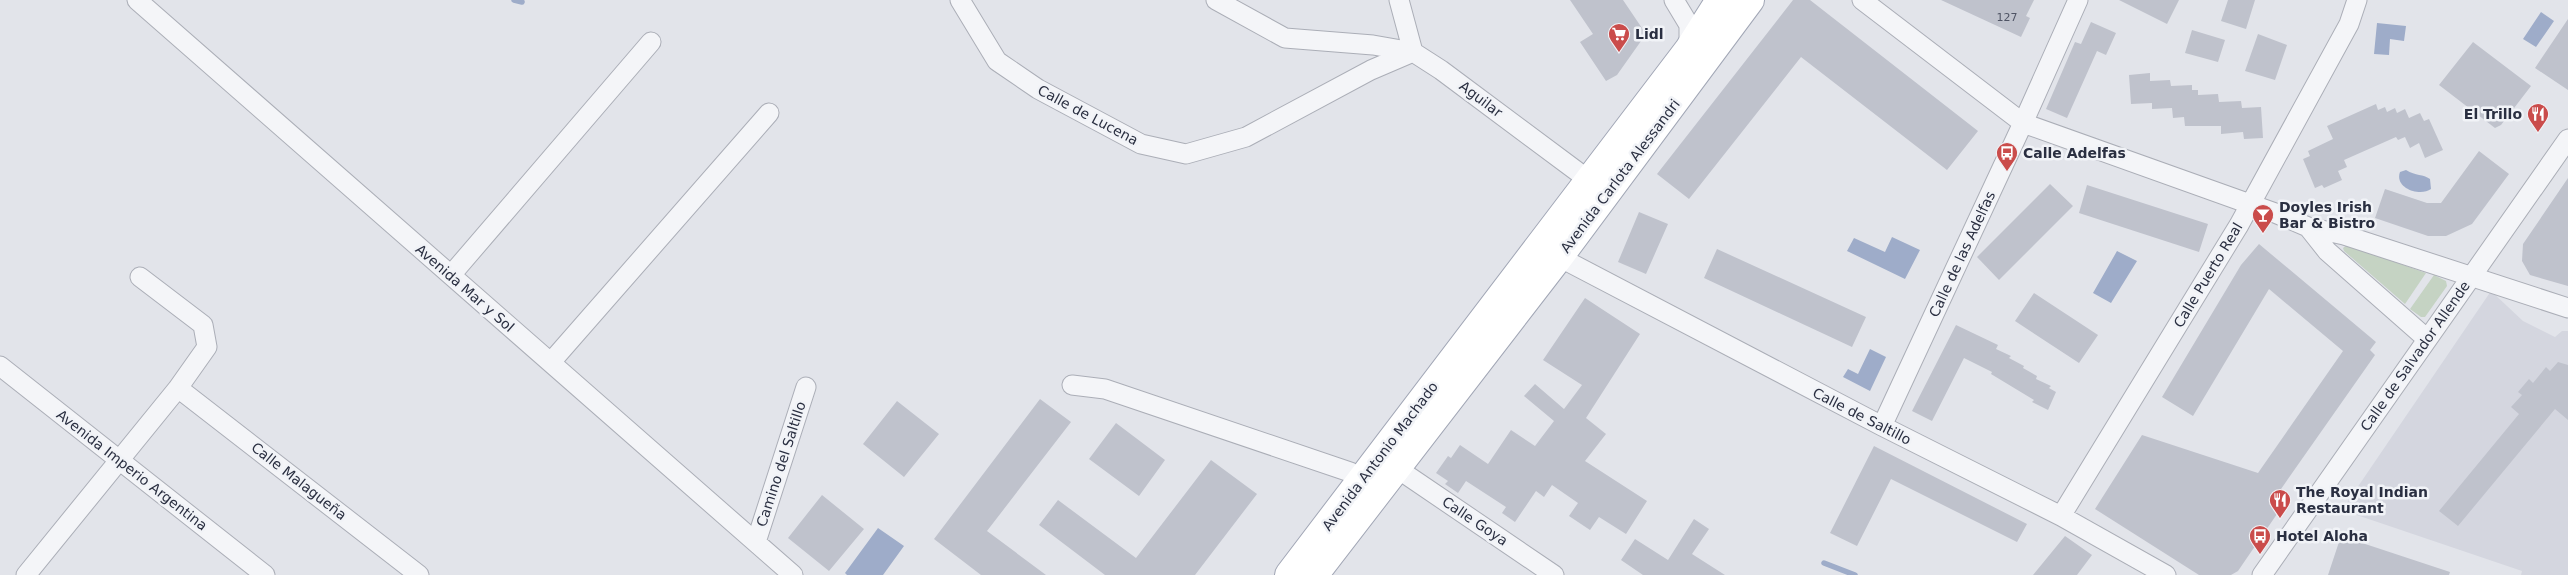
<svg xmlns="http://www.w3.org/2000/svg" width="2568" height="575" font-family="'DejaVu Sans',sans-serif">
  <style>
    .built { fill: #d4d6df }
    .green { fill: #c5d3c3 }
    .water { fill: #9eacc9 }
    .lines { fill: none; stroke-linecap: round; stroke-linejoin: round }
    .stream { stroke: #9eacc9; stroke-width: 5.5 }
    .building { fill: #bfc2cc }
    .street-casing { stroke: #abaeb7; stroke-width: 21 }
    .primary-casing { stroke: #a1a6b5; stroke-width: 30 }
    .street { stroke: #f4f5f8; stroke-width: 19 }
    .primary { stroke: #fff; stroke-width: 28 }
    .labels { text-anchor: middle; stroke-width: 5; stroke-linejoin: round; paint-order: stroke }
    .number-label { font-size: 11px; fill: #4f5464 }
    .poi-label { font-size: 14px; font-weight: bold; fill: #2a2f41; stroke: #f1f3f7; text-anchor: start }
    .street-label { font-size: 14px; fill: #2a2f41; stroke: #f1f3f7 }
  </style>
  <rect width="100%" height="100%" fill="#e2e4ea"/>
  <path class="built" d="M2491 291 2523 321 2555 337 2562 331H2568V575H2521L2522 571 2342 510Z"/>
  <path class="green" d="M2347 245 2426 273 2405 304 2344 251 2343 248Z
    M2434 275 2446 281 2447 286 2425 317H2421L2410 309Z"/>
  <path class="water" d="M2541 12 2554 21 2536 47 2523 39Z
    M2377 23 2406 26 2404 41 2390 39 2389 55 2374 54Z
    M2406 170C2416 176 2423 174 2430 179L2431 189C2420 197 2394 188 2400 172Z
    M1892 237 1920 250 1905 279 1847 251 1854 238 1885 252Z
    M2117 251 2137 261 2111 303 2093 293Z
    M1870 349 1886 357 1870 391 1843 377 1848 369 1858 374Z
    M878 528 904 546 883 575H847L845 573Z"/>
  <g class="lines">
    <path class="stream" d="M514 0 522 2
      M1824 563 1855 575"/>
  </g>
  <path class="building" d="M1570 0H1623L1646 34 1617 75 1606 81 1580 42 1593 34Z
    M1793 0H1810L1978 131 1947 170 1801 57 1689 199 1657 174Z
    M1941 0H2034L2026 16 2030 18 2021 37Z
    M2119 0H2179L2167 24Z
    M2228 0H2255L2246 29 2221 21Z
    M2568 19V90L2535 68Z
    M2091 22 2116 33 2106 55 2097 51 2067 118 2046 109 2075 42 2081 44Z
    M2192 30 2225 40 2218 62 2185 53Z
    M2258 34 2287 45 2275 80 2245 71Z
    M2473 42 2531 86 2501 125 2495 128 2439 85Z
    M2150 73V81L2170 80 2171 86 2192 85V90H2198V95L2218 94 2219 102 2241 101 2242 108 2261 107 2263 138 2244 139 2243 132 2221 134V126H2185L2184 117 2173 118 2172 108 2152 109V103L2131 104 2129 75Z
    M2376 104 2378 110 2385 107 2387 112 2395 108 2397 113 2405 109 2409 118 2420 113 2424 121 2429 119 2443 150 2425 158 2419 143 2410 148 2405 137 2398 140 2396 137 2344 160 2347 167 2338 171 2342 180 2324 188 2322 185 2315 188 2303 159 2310 156 2308 151 2333 139 2327 126Z
    M2479 151 2509 174 2472 224 2446 236H2428L2375 218 2385 189 2427 203H2441Z
    M2568 178V286L2530 275 2522 261 2523 244Z
    M2050 184 2073 206 1999 280 1977 257Z
    M2087 185 2208 224 2199 252 2079 213Z
    M1639 212 1668 224 1646 274 1618 262Z
    M2259 244 2376 342 2370 350 2375 355 2281 489 2290 495 2238 571 2231 575H2199L2095 509 2142 435 2258 473 2343 351 2269 289 2193 416 2162 397 2241 265Z
    M1717 249 1866 317 1852 347 1704 278Z
    M2034 293 2098 335 2079 363 2015 321Z
    M1585 298 1640 334 1586 418 1606 434 1585 461 1647 501 1626 534 1599 517 1590 530 1569 516 1578 503 1552 485 1544 497 1536 491 1515 522 1502 513 1506 507 1466 481 1458 493 1445 484 1448 481 1436 473 1448 456 1451 458 1460 445 1488 464 1511 430 1535 446 1554 421 1524 396 1535 384 1564 409 1582 385 1543 360Z
    M1956 325 1998 345 1996 349 2011 356 2009 358 2024 366 2023 368 2037 376 2036 379 2051 386 2049 388 2056 392 2048 410 2032 402 2034 400 1991 374 1992 372 1964 358 1932 421 1912 411Z
    M2558 362 2568 365V420L2555 409 2458 526 2439 511 2519 414 2511 407 2522 395 2518 392 2529 379 2533 383 2546 367 2550 371Z
    M1040 399 1071 422 987 531 1046 575H981L934 539Z
    M897 401 939 434 904 477 863 444Z
    M1116 423 1165 460 1139 496 1089 459Z
    M1874 446 2027 524 2017 542 1891 479 1857 546 1830 533Z
    M1211 460 1257 494 1195 575H1105L1039 525 1058 500 1136 558Z
    M822 495 864 529 829 571 788 538Z
    M1694 519 1709 529 1692 554 1725 575H1643L1621 560 1635 539 1668 560Z
    M2065 536 2092 555 2077 575H2033Z
    M2341 536 2450 572 2449 575H2328Z"/>
  <g class="lines">
    <g class="street-casing">
      <path id="street" d="M137 0 793 575
        M960 0 997 61 1038 89 1141 144 1186 154 1246 137 1371 70 1413 52
        M1216 0 1285 38 1373 45 1413 52
        M1399 0 1413 52 1441 70 1590 181
        M1674 0 1689 25V49
        M1862 0 2023 123 2275 213 2308 227 2344 235 2568 308
        M2308 227 2327 251 2427 339
        M1559 257 1882 426 2061 516 2166 575
        M451 275 651 42
        M551 362 769 113
        M0 366 265 575
        M1072 385 1105 389 1350 472 1361 480
        M178 388 419 575
        M1882 426 2023 123 2078 0
        M1395 467 1554 575
        M2061 516 2239 225 2349 24 2357 0
        M756 542 806 387
        M26 575 178 388 207 347 203 325 140 277
        M2262 575 2568 139"/>
    </g>
    <g class="primary-casing">
      <path id="primary" d="M1289 575 1689 49 1720 0
        M1314 575 1559 257 1750 0"/>
    </g>
    <use href="#street" class="street"/>
    <use href="#primary" class="primary"/>
  </g>
  <defs>
    <g id="supermarket-pin" transform="scale(1.125)"><path d="M0 17L-7.5 6A9.5 9.5 0 1 1 7.5 6Z" fill="#ca4c4b" stroke="#f1f3f7"/><path d="M-6-5.5h2.5l.6 2H6L4.5 2H-2.5L-4.4-4H-6ZM-1.5 3.2a1.3 1.3 0 1 0 .1 0ZM3 3.2a1.3 1.3 0 1 0 .1 0Z" fill="#fff"/></g>
    <g id="restaurant-pin" transform="scale(1.125)"><path d="M0 17L-7.5 6A9.5 9.5 0 1 1 7.5 6Z" fill="#ca4c4b" stroke="#f1f3f7"/><path d="M-5-6h1v4h1v-4h1v4h1v-4h1v5L-1.5 .5V6h-2V.5L-5-1ZM5-6V6H3V1.5H1.5Q1.5-4 5-6Z" fill="#fff"/></g>
    <g id="bus-pin" transform="scale(1.125)"><path d="M0 17L-7.5 6A9.5 9.5 0 1 1 7.5 6Z" fill="#ca4c4b" stroke="#f1f3f7"/><path d="M-5-6H5V4H4V6H2V4H-2V6H-4V4H-5ZM-3.5-4V0h7V-4ZM-3.5 1.2v1.5H-2V1.2ZM2 1.2v1.5H3.5V1.2Z" fill="#fff"/></g>
    <g id="bar-pin" transform="scale(1.125)"><path d="M0 17L-7.5 6A9.5 9.5 0 1 1 7.5 6Z" fill="#ca4c4b" stroke="#f1f3f7"/><path d="M-6-5H6L.8 .8V4.5H3.5V6h-7V4.5H-.8V.8Z" fill="#fff"/></g>
  </defs>
  <g fill-rule="evenodd">
    <use href="#supermarket-pin" x="1619" y="34"/>
    <use href="#restaurant-pin" x="2538" y="114"/>
    <use href="#bus-pin" x="2007" y="153"/>
    <use href="#bar-pin" x="2263" y="215"/>
    <use href="#restaurant-pin" x="2280" y="500"/>
    <use href="#bus-pin" x="2260" y="536"/>
  </g>
  <g class="labels">
    <g class="number-label">
      <text x="2007" y="21">127</text>
    </g>
    <g class="poi-label">
      <text x="1635" y="39">Lidl</text>
      <text x="2522" y="119" text-anchor="end">El Trillo</text>
      <text x="2023" y="158">Calle Adelfas</text>
      <text x="2279" y="212">Doyles Irish<tspan x="2279" dy="16">Bar &amp; Bistro</tspan></text>
      <text x="2296" y="497">The Royal Indian<tspan x="2296" dy="16">Restaurant</tspan></text>
      <text x="2276" y="541">Hotel Aloha</text>
    </g>
    <g class="street-label">
      <text transform="translate(1481 99) rotate(37)" y="5">Aguilar</text>
      <text transform="translate(1088 115) rotate(28)" y="5">Calle de Lucena</text>
      <text transform="translate(1620 176) rotate(-53)" y="5">Avenida Carlota Alessandri</text>
      <text transform="translate(1962 254) rotate(-65)" y="5">Calle de las Adelfas</text>
      <text transform="translate(2208 275) rotate(-59)" y="5">Calle Puerto Real</text>
      <text transform="translate(465 288) rotate(41)" y="5">Avenida Mar y Sol</text>
      <text transform="translate(2415 356) rotate(-55)" y="5">Calle de Salvador Allende</text>
      <text transform="translate(1862 416) rotate(27)" y="5">Calle de Saltillo</text>
      <text transform="translate(1380 456) rotate(-53)" y="5">Avenida Antonio Machado</text>
      <text transform="translate(781 464) rotate(-72)" y="5">Camino del Saltillo</text>
      <text transform="translate(132 470) rotate(38)" y="5">Avenida Imperio Argentina</text>
      <text transform="translate(299 481) rotate(38)" y="5">Calle Malagueña</text>
      <text transform="translate(1475 521) rotate(34)" y="5">Calle Goya</text>
    </g>
  </g>
</svg>
